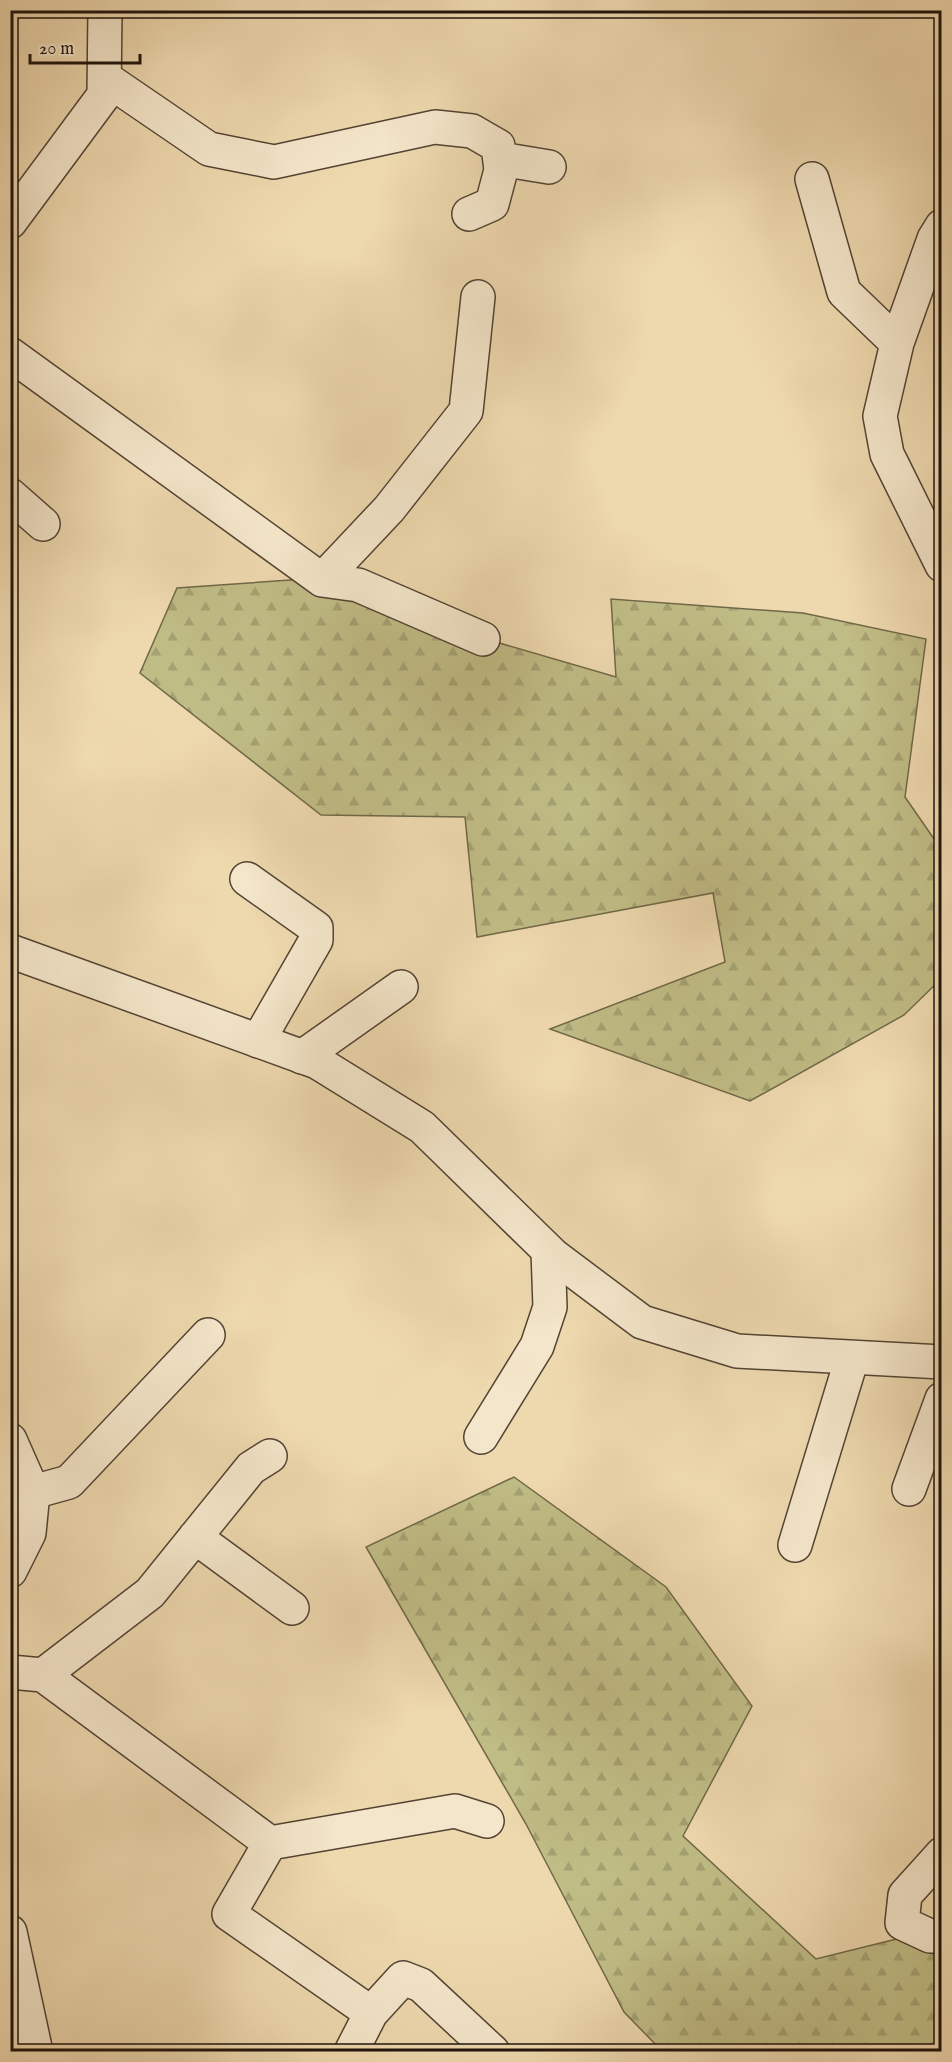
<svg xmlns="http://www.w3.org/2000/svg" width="952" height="2062" font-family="'IM FELL English',serif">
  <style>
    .forest { fill: url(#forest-firs); stroke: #706848; stroke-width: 1.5 }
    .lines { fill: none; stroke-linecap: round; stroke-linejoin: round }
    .minor-casing { stroke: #534434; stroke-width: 36 }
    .tertiary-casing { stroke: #534434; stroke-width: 36 }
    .minor { stroke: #f4e6ca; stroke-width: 33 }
    .tertiary { stroke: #f4e6ca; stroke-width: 33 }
  </style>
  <defs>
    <pattern id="forest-firs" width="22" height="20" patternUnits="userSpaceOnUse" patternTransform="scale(1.5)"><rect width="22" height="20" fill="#c0bc85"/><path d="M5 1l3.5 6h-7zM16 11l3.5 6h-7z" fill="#a5a172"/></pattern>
  </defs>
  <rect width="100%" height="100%" fill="#eed8ae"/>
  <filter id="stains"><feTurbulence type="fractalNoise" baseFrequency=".00333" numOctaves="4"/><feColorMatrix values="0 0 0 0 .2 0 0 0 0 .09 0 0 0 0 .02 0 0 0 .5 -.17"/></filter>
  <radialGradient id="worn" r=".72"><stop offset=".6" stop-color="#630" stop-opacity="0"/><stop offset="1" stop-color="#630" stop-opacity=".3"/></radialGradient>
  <path class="forest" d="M348 576 465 633 616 677 611 599 803 613 926 639 905 797 941 849V979L904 1015 750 1101 550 1029 725 962 713 893 477 937 465 817 321 815 140 673 177 588Z
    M514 1477 666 1587 752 1706 683 1836 816 1959 941 1928V2051H662L624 2012 526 1824 366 1547Z"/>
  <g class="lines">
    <g class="minor-casing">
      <path id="minor" d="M105 78 209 149 274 162 435 127 472 131 498 146 501 170 492 204 469 214
        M500 159 549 167
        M812 179 844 292 897 343
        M10 222 104 95 105 10
        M942 226 934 239 897 343 880 416 887 454 942 565
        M10 354 322 580 358 585 483 639
        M10 495 43 524
        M322 580 389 509 466 411 478 297
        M247 879 316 928V940L258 1041
        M302 1057 401 987
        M481 1437 537 1346 550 1307 548 1251
        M10 1440 33 1492 29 1533 10 1571
        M909 1489 942 1399
        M33 1492 69 1482 208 1335
        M195 1537 292 1608
        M795 1545 852 1358
        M10 1672 43 1675 270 1843
        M43 1675 150 1593 251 1468 270 1456
        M942 1854 905 1895 902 1923 930 1936H942
        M10 1932 36 2052
        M371 2013 229 1914 270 1843 455 1811 487 1821
        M351 2052 371 2013 403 1978 421 1985 493 2052"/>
    </g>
    <g class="tertiary-casing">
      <path id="tertiary" d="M10 951 317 1062 422 1127 554 1256 642 1322 737 1351 942 1362"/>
    </g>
    <use href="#minor" class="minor"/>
    <use href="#tertiary" class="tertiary"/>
  </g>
  <rect width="952" height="2062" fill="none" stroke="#eed8ae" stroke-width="36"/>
  <rect x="12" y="12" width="928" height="2038" fill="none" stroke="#1f130c" stroke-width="3"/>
  <rect x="18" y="18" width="916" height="2026" fill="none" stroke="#1f130c" stroke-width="1.5"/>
  <path d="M30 54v9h110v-9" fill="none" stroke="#1f130c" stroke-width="3"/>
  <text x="39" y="54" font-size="18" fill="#1f130c" stroke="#f4e6ca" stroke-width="4.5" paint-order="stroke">20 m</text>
  <rect width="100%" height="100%" filter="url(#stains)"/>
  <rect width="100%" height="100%" fill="url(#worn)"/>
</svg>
